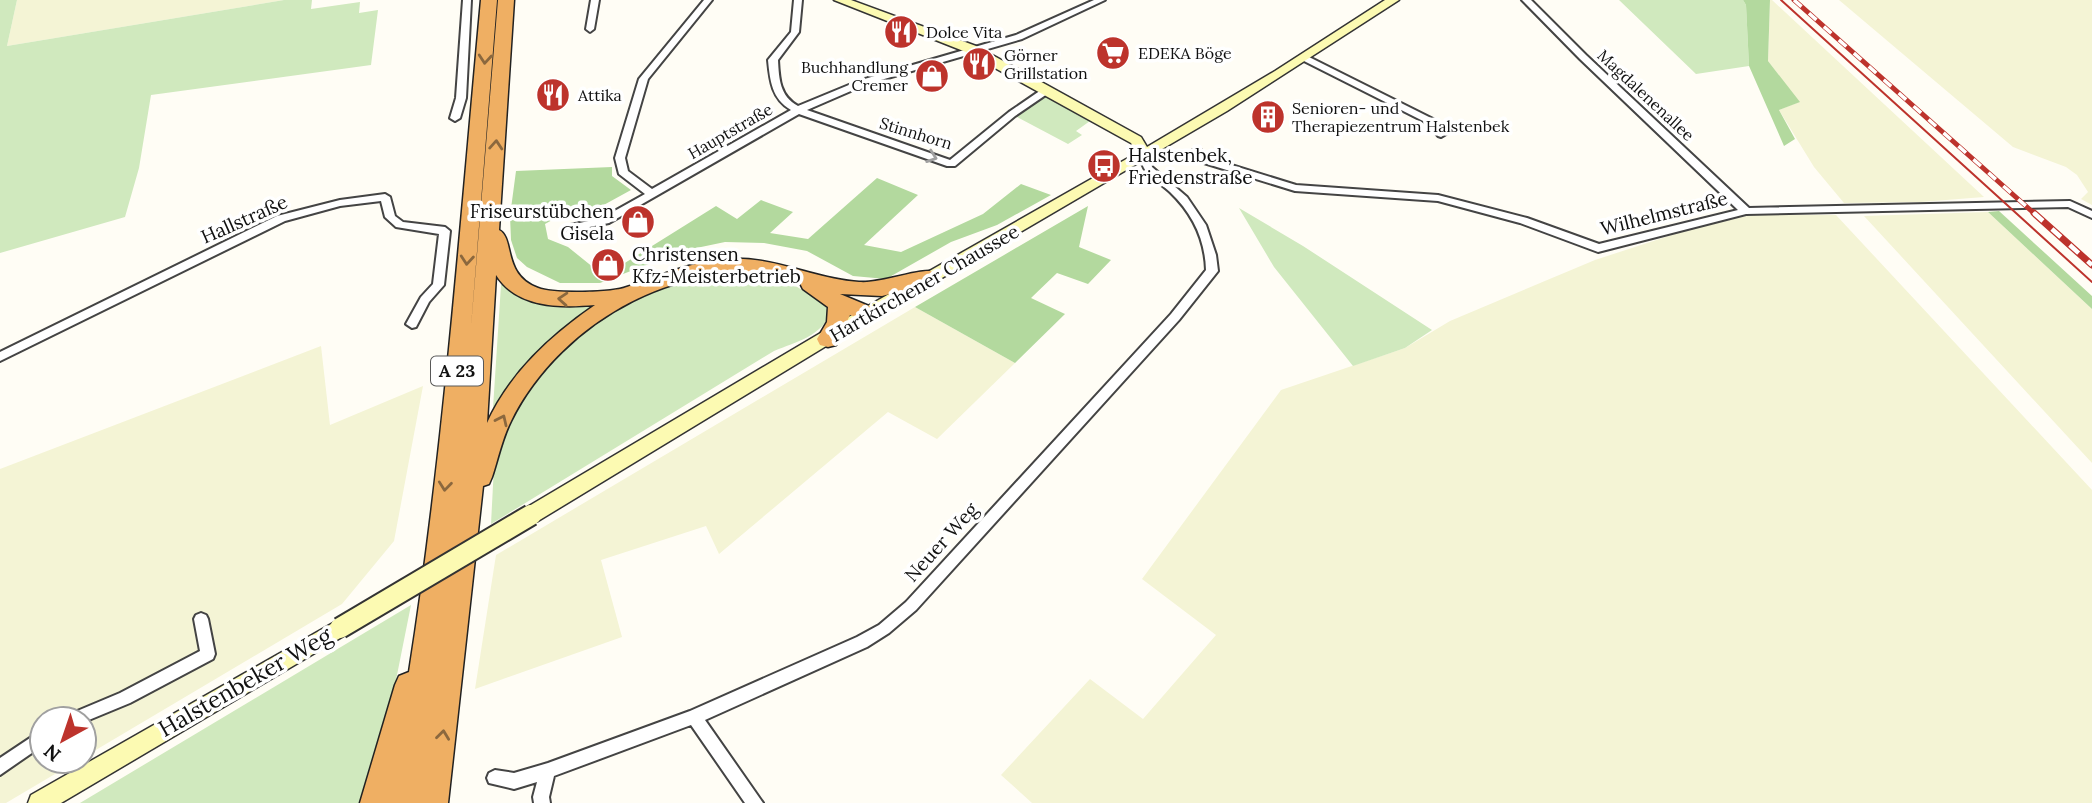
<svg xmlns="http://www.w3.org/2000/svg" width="2092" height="803" font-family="Lora,serif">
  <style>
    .farmland { fill: #f4f4d5 }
    .green { fill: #d0e9be }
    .forest { fill: #b3d99e }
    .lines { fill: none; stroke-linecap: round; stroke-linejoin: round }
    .street-casing { stroke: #444; stroke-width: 4 }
    .secondary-casing { stroke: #333; stroke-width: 3 }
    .highway-casing { stroke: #222; stroke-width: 3 }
    .street { fill: #fff; fill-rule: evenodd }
    .secondary { fill: #fcfab2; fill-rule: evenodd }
    .highway { fill: #efaf63; fill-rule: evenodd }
    .tram { stroke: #bd332c; stroke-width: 2 }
    .rail-far1-casing { stroke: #bd332c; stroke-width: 5 }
    .rail-casing { stroke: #bd332c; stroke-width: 7 }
    .rail-far1 { stroke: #fff; stroke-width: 3.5; stroke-dasharray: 10; stroke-linecap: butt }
    .rail { stroke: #fff; stroke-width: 4.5; stroke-dasharray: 12; stroke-linecap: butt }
    .secondary-bridge-casing { stroke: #333; stroke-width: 24; stroke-linecap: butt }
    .secondary-bridge { stroke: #fcfab2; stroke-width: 20 }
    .oneway { stroke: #8b683e }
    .oneway2 { stroke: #a0a0a0 }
    .labels { text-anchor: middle; stroke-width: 7; stroke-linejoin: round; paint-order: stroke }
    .far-poi-label { font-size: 16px; fill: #111; stroke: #fff; text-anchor: start }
    .far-street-label { font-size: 16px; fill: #111; stroke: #fff }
    .shield { fill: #fff; stroke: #585858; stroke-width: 2 }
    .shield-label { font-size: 18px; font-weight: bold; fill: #111 }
    .poi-label { font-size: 19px; fill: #111; stroke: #fff; text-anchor: start }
    .street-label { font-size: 19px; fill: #111; stroke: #fff }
    .near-street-label { font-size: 23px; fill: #111; stroke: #fff }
  </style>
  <rect width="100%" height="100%" fill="#fffdf5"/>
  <path class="farmland" d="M17 0H284L7 46Z
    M1770 0H1772L1984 197 1921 202 1844 203 1814 167 1779 110 1799 102 1768 61Z
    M1839 0H2092V205L2081 199 2088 192 2077 175 2066 167 2013 147Z
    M1988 212 2092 309V463L1864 216Z
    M1751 215H1836L2092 490V803H1032L1001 775 1090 679 1143 719 1216 635 1142 579 1281 390 1405 348 1450 321 1595 260 1684 231Z
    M915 307 1015 363 937 439 888 412 719 554 706 526 601 560 622 637 475 689 496 555Z
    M321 346 330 425 423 386 394 541 342 604 84 757V719H42V761H77L6 803H0V469Z"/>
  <path class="green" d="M0 0H17L7 46 284 0H312L311 9 360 2 359 13 378 10 371 65 151 95 139 168 125 217 0 253Z
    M1619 0H1743L1746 5 1749 66 1696 74Z
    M1045 96 1090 121 1076 131 1082 135 1068 144 1017 117Z
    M1239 208 1303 246 1432 330 1405 348 1353 366 1274 267Z
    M730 271 781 277 828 306 831 312C822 336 796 342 774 351L491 524 494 466 517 402 566 344 611 312 648 294 696 276Z
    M506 284 604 302 500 409 493 408 501 285Z
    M411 605 387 725 361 803H80Z"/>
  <path class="forest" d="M1743 0H1770L1768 61 1800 102 1779 110 1795 139 1784 146 1749 66 1746 5Z
    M612 167V176L631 190 580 218 561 215 545 224 548 239 568 247 604 276 716 206 737 219 761 200 793 212 770 233 808 239 877 178 918 195 864 245 901 252 983 214 1021 184 1051 195 997 225 951 242 886 279 853 276 807 251 764 243 725 242 682 251 600 283H560L527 267 517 258 511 240 510 216 516 171Z
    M1088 206 1079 247 1111 260 1088 284 1057 273 1031 298 1065 314 1015 363 915 307Z
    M1999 211 2092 296V309L1988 212Z"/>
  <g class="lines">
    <g class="street-casing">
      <path id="street" d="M463 0H471L466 98 460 118 455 121 450 118 456 98Z
        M591 0H599L594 29 590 32 586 29Z
        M704 0H712L648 79 625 158 628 171 652 189 791 110C772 99 770 81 768 60L791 32 794 0H802L799 32 778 60C779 80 780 96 798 106L861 80 1016 35 1094 0H1105L1022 39 867 84 807 110 950 160 1009 112 1044 88H1050V92L1015 116 955 166H947L799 114 609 223 570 231 566 230 565 228 566 226 602 218 645 194 619 174 615 158 639 79Z
        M1522 0H1531L1586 55 1749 208 2070 201 2092 211V218L2068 207 1746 214 1598 252 1520 223 1438 201 1295 191 1204 163 1192 152 1193 150H1201L1212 159 1296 185 1438 195 1527 218 1599 244 1738 210 1580 59Z
        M1305 55 1433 119 1446 134 1441 137 1438 136 1427 123 1302 60 1300 58Z
        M1145 152 1150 155 1152 167 1187 197 1206 225 1216 255 1218 271 1179 320 916 610 889 633 867 647 705 720 763 803H745L691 725 554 776 549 797 550 803H534L533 797 537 782 514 789 489 783 487 778 489 773 495 770 514 773 548 763 690 711 857 637 879 625 906 602 1171 314 1206 270C1205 239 1193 214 1170 192 1155 178 1143 176 1140 155Z
        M385 194 390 197 395 216 403 222 445 227 450 231 444 285 429 302 416 327 412 328 406 324 421 297 433 284 439 234 396 227 385 217 381 201 340 206 285 221 0 361V352L277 216 340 200Z
        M201 613 206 615 208 619 215 654 213 659 130 703 84 722V719H67L70 714 120 693 200 651 194 619 196 615Z
        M42 730V746L0 775V758Z"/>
    </g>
    <g class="secondary-casing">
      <path id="secondary" d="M834 0H851L976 46 1141 137 1147 147 1275 71 1385 0H1399L1227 111 836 340 538 521 531 523 524 521 521 515 524 509 824 331 1137 153 1131 143 966 52Z
        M340 619 347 622 350 628 347 634 61 803H28L31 795Z"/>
    </g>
    <g class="highway-casing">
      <path id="highway" d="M481 0H497L471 327 498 0H514L499 230C515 238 502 275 538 288 553 294 612 293 627 287 658 276 686 264 718 260 771 253 810 279 859 282 883 284 920 267 937 272L940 277 937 282 882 296 840 294 876 309 879 314 876 319 868 321 850 315 836 345 828 347 820 345 817 339 827 322 828 307 803 289 800 283C690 248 561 320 511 421 502 439 498 459 492 477L489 484 483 486 448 803H418L423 769 418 803H360L395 685 399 676 409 672C444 450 460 224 481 0ZM496 275C517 308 559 308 595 305 550 336 510 373 487 423Z"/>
    </g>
    <use href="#street" class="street"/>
    <use href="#secondary" class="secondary"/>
    <use href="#highway" class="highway"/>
    <path class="tram" d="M1781 0 2092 282"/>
    <g class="rail-far1-casing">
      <path id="rail-far1" d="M1794 0 2036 215"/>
    </g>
    <g class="rail-casing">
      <path id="rail" d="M2034 213 2092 265"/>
    </g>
    <use href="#rail-far1" class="rail-far1"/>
    <use href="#rail" class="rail"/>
    <g class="secondary-bridge-casing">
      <path id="secondary-bridge" d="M340 628 531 515"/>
    </g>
    <use href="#secondary-bridge" class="secondary-bridge"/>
  </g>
  <defs><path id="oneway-chevron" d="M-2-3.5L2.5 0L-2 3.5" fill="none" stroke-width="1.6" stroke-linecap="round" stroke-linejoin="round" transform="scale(1.75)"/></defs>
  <g class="oneway">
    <use href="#oneway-chevron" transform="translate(485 59) rotate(95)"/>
    <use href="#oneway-chevron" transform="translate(496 145) rotate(-86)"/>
    <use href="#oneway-chevron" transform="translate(467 260) rotate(95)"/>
    <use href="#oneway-chevron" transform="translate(563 299) rotate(-176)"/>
    <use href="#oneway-chevron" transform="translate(502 420) rotate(-65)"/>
    <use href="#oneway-chevron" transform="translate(445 486) rotate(96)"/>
    <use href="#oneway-chevron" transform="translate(443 735) rotate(-83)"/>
  </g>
  <use class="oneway2" href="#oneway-chevron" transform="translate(932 157) rotate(19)"/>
  <defs>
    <g id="restaurant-disc" transform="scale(1.75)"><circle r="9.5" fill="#bd332c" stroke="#fff"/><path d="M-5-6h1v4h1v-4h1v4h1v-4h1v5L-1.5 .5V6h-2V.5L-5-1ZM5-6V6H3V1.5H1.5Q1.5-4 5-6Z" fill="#fff"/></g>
    <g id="supermarket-disc" transform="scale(1.75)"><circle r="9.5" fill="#bd332c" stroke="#fff"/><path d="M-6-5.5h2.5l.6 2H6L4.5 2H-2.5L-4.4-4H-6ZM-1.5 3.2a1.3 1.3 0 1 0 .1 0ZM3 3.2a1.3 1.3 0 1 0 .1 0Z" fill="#fff"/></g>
    <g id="shop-disc" transform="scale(1.75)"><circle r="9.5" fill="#bd332c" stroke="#fff"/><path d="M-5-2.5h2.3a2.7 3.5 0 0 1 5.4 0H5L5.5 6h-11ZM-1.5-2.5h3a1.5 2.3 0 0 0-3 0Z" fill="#fff"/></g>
    <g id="building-disc" transform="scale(1.75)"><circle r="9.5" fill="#bd332c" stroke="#fff"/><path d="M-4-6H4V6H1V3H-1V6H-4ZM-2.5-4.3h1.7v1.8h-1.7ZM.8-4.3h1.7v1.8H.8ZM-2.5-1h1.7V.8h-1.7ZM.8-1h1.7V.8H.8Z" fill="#fff"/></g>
    <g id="bus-disc" transform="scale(1.75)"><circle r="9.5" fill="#bd332c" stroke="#fff"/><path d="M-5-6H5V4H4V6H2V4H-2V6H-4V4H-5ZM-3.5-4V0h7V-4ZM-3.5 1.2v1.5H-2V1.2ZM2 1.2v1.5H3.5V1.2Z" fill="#fff"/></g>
  </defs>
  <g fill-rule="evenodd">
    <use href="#restaurant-disc" x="901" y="32"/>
    <use href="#supermarket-disc" x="1113" y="53"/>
    <use href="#restaurant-disc" x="979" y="64"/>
    <use href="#shop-disc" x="932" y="76"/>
    <use href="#restaurant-disc" x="553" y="95"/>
    <use href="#building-disc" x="1268" y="117"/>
    <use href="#bus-disc" x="1104" y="166"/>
    <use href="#shop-disc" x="638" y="222"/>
    <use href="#shop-disc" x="608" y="265"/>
  </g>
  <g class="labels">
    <g class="far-poi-label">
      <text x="926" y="38">Dolce Vita</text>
      <text x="1138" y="59">EDEKA Böge</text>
      <text x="1004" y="61">Görner<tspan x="1004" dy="18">Grillstation</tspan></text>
      <text x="908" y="73" text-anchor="end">Buchhandlung<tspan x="908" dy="18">Cremer</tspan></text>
      <text x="578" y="101">Attika</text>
      <text x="1292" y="114">Senioren- und<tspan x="1292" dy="18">Therapiezentrum Halstenbek</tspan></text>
    </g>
    <g class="far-street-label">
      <text transform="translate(1646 95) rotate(43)" y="6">Magdalenenallee</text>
      <text transform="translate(730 131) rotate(-30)" y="6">Hauptstraße</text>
      <text transform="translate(916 133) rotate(17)" y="6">Stinnhorn</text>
    </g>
    <rect class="shield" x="431" y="356.5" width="52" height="29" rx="5"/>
    <g class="shield-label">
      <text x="457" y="377">A 23</text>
    </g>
    <g class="poi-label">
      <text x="1128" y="162">Halstenbek,<tspan x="1128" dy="22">Friedenstraße</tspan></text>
      <text x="614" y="218" text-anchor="end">Friseurstübchen<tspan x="614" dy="22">Gisela</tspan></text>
      <text x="632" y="261">Christensen<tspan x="632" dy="22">Kfz-Meisterbetrieb</tspan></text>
    </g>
    <g class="street-label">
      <text transform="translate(1664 213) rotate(-14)" y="7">Wilhelmstraße</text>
      <text transform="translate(244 219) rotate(-24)" y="7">Hallstraße</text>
      <text transform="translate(924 283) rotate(-30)" y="7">Hartkirchener Chaussee</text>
      <text transform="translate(941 542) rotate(-48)" y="7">Neuer Weg</text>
    </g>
    <g class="near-street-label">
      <text transform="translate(245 682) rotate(-30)" y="8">Halstenbeker Weg</text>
    </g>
  </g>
  <g transform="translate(63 740) rotate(220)"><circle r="33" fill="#ffffff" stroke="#a0a0a0" stroke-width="2"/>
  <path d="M0-5L12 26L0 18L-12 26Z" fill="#bd332c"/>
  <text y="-10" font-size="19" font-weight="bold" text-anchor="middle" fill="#111111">N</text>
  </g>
</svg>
